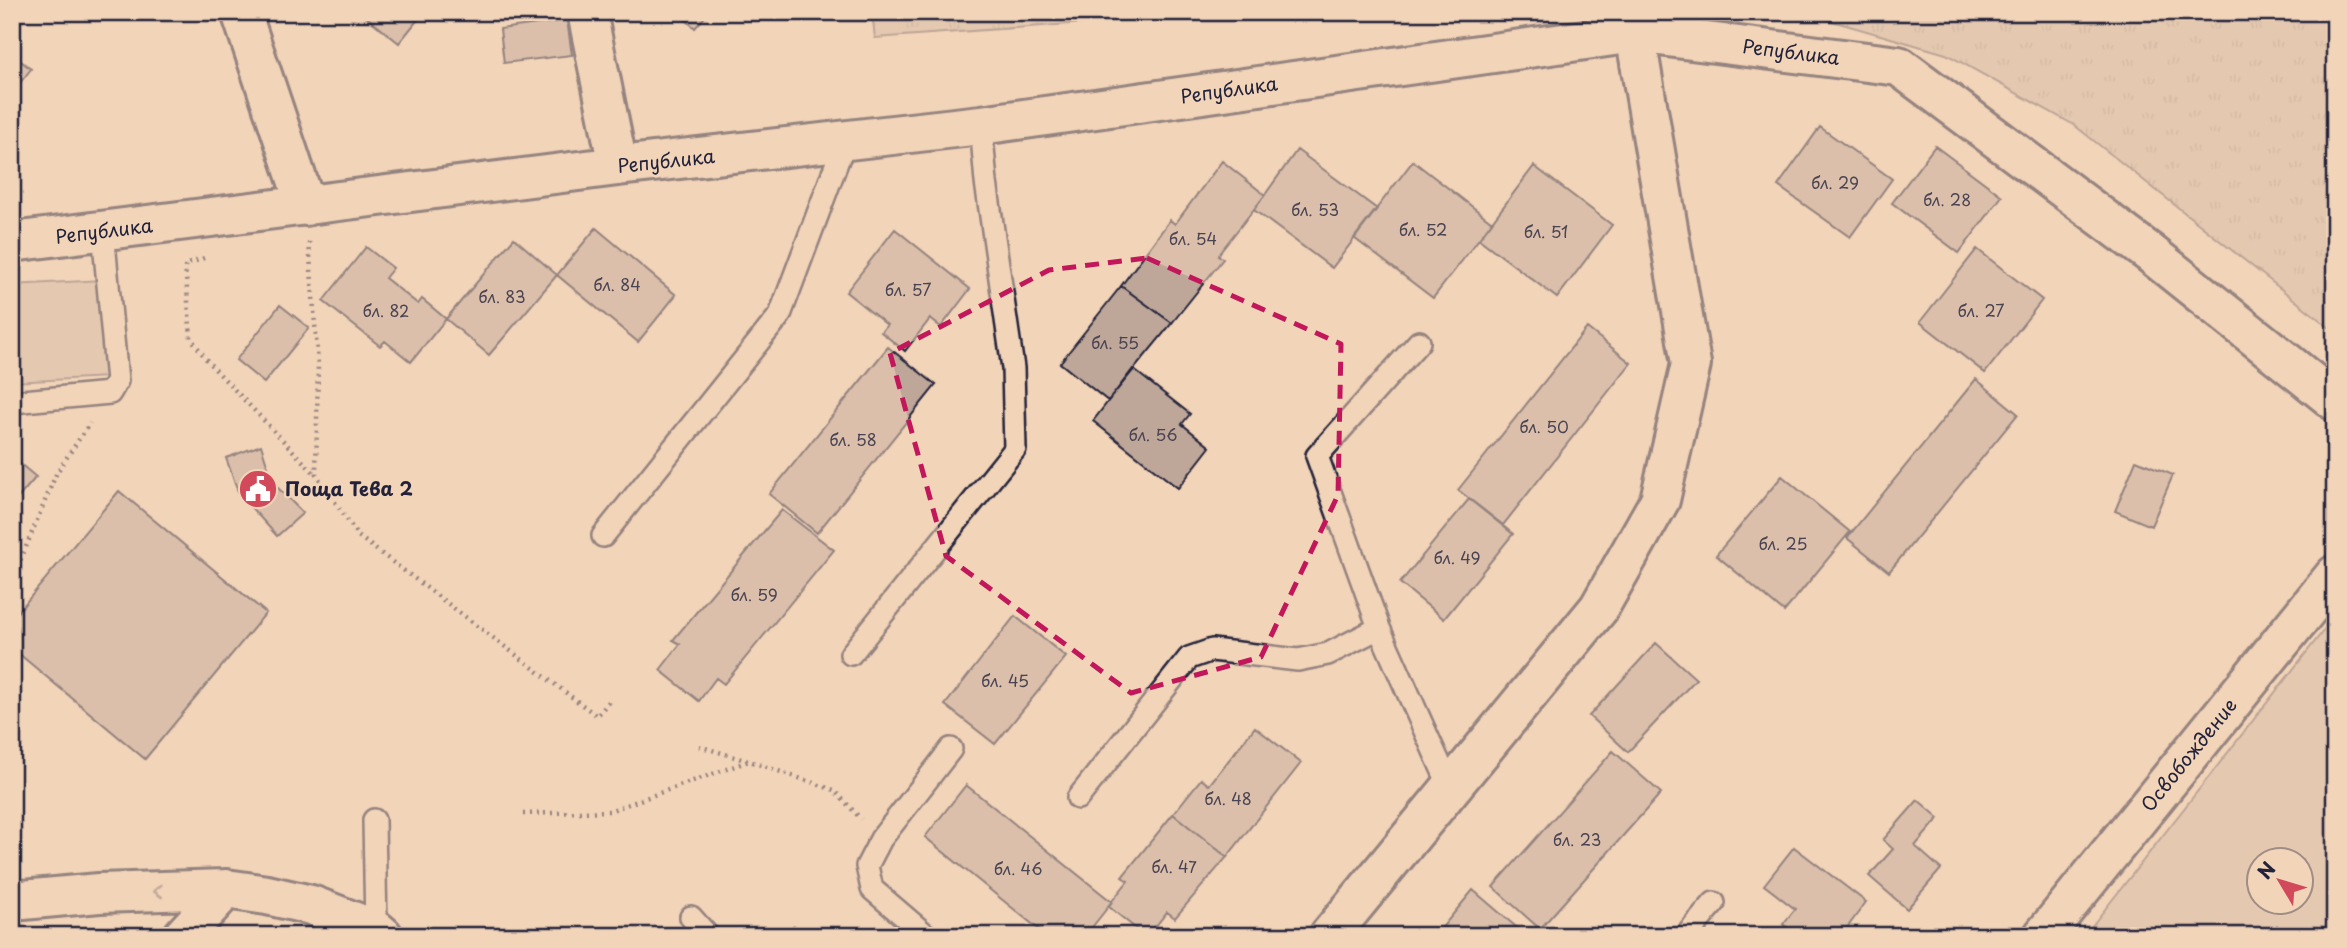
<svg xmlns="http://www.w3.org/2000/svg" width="2347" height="948" font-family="'Playpen Sans',sans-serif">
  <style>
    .grass { fill: url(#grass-tufts); stroke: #7b6e70; stroke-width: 2 }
    .park { fill: #d4baa6; stroke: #7b6e70; stroke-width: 2; fill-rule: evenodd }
    .building { fill: #bea799; stroke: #22223b; stroke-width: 2 }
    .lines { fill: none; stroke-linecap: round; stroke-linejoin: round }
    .service-casing { stroke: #22223b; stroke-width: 26 }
    .minor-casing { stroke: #22223b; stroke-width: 44 }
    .path { stroke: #22223b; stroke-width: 4.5; stroke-dasharray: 2 5; stroke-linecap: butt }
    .service { stroke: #f2d4b8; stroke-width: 21 }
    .minor { stroke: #f2d4b8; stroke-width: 38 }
    .oneway { stroke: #8a7b7a }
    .marked { fill: none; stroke: #c2185b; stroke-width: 5; stroke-dasharray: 14 9; stroke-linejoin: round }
    .labels { text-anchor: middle; stroke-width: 5; stroke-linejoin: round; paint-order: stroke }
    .number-label { font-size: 16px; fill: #494352 }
    .street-label { font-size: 19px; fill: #22223b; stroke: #f2d4b8 }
    .poi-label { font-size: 19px; font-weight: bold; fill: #22223b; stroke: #f2d4b8; text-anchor: start }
  </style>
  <defs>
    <pattern id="grass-tufts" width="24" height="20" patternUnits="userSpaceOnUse" patternTransform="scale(1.75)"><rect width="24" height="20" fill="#d4baa6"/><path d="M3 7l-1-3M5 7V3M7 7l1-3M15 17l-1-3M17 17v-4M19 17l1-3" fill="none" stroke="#b6a090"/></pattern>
  </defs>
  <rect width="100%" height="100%" fill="#f2d4b8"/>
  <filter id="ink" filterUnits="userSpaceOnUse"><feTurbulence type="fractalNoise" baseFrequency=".0143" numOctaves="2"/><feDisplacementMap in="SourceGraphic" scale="14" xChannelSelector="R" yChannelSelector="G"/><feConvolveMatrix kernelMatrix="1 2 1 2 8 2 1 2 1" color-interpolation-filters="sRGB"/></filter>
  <g filter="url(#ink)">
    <path class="grass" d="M872 12H1236L875 38Z
      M1801 12H2335V332L2074 125 1946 54Z"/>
    <path class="park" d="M102 280 108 377 12 382V285Z
      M2335 616V936H2084ZM2260 860H2302V902H2260Z"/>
    <path class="building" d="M360 12H424L399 43Z
      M677 12H709L695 28Z
      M567 20 572 55 504 63 500 29Z
      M12 54 31 69 12 93Z
      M1820 127 1892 179 1850 237 1778 186Z
      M1935 146 2002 196 1959 253 1892 203Z
      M1297 150 1377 209 1332 268 1254 210Z
      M1222 161 1265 195 1218 255 1223 259 1172 323 1121 286 1170 220 1175 224Z
      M1413 161 1492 222 1433 298 1354 238Z
      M1534 166 1612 225 1557 298 1479 239Z
      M596 228 676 295 638 342 557 275Z
      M895 229 970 289 941 327 930 319 905 351 881 332 887 325 846 292Z
      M514 238 557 275 489 355 446 319Z
      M366 247 393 268 385 278 418 304 422 299 446 319 411 362 385 341 380 346 323 301Z
      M1977 249 2042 300 1985 373 1920 322Z
      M1121 286 1172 323 1108 401 1060 363Z
      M280 305 309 328 264 383 236 360Z
      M1587 328 1631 363 1503 525 1458 490Z
      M888 347 936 385 817 533 769 494Z
      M1133 369 1190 414 1182 424 1210 447 1178 488 1093 421Z
      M1976 379 2018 414 1889 572 1847 538Z
      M261 445 273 483 303 513 277 536 239 494 226 458Z
      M12 457 36 477 12 505Z
      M2136 460 2173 475 2151 526 2115 511Z
      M1782 476 1850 532 1784 612 1716 555Z
      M119 491 266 613 145 759 12 648V619Z
      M1469 499 1513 534 1444 619 1400 583Z
      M782 510 834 550 724 684 716 678 699 701 660 670 680 644 673 640Z
      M1015 616 1066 657 995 744 945 705Z
      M1656 643 1696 679 1628 752 1589 716Z
      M1255 727 1301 763 1227 857 1173 814 1201 779 1209 785Z
      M1613 751 1661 793 1540 929 1493 887Z
      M966 785 1112 902 1085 936H1047L925 837Z
      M1918 800 1939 818 1915 846 1941 869 1907 909 1869 876 1893 849 1883 840Z
      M1173 814 1227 857 1175 918 1167 912 1148 936H1145L1108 906 1128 881 1122 877Z
      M1794 847 1866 902 1841 936H1798L1783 924 1795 909 1764 885Z
      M1473 890 1522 932 1520 936H1435Z"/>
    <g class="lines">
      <g class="service-casing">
        <path id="service" d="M1419 342 1317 456 1379 628 1450 787
          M12 402 110 393 117 381 103 231
          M603 536 780 315 845 141
          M851 654 1015 449 1013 368 986 182 981 125
          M1078 798 1189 658 1212 650 1298 660 1328 654 1379 628
          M374 820 376 930
          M691 917 708 936
          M927 936 872 889 867 866 881 839 951 749
          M1686 936 1714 903"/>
      </g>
      <g class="minor-casing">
        <path id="minor" d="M241 12 306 206
          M587 12 618 166
          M12 242 618 166 981 125 1635 33 1899 66 2150 253 2335 401
          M12 901 99 893 226 889 267 895 311 905 376 930 383 936
          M183 936 226 889
          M1329 936 1599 608 1660 500 1691 364 1635 33
          M2043 936 2335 575"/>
      </g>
      <path class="path" d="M309 242 318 364 316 474 358 536 597 716 612 698
        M204 258 185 265 191 338 209 363 315 474
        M12 571 21 559 57 472 90 423
        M699 746 748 761
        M523 814 609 811 749 761 834 790 861 819"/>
      <use href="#service" class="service"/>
      <use href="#minor" class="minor"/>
    </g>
    <defs><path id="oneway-chevron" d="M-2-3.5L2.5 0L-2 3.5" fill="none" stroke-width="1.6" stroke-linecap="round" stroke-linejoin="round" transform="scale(1.75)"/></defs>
    <use class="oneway" href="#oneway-chevron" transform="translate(158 891) rotate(178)"/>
  </g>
  <path d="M0 0H2347V948H0ZM1147 258 1341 344 1338 495 1261 657 1131 693 946 556 890 353 1049 270Z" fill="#f2d4b8" fill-opacity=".55" fill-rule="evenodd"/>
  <path class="marked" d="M1147 258 1341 344 1338 495 1261 657 1131 693 946 556 890 353 1049 270Z"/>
  <defs>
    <g id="civic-disc" transform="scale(2.0125)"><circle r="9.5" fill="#d1495b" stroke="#f2d4b8"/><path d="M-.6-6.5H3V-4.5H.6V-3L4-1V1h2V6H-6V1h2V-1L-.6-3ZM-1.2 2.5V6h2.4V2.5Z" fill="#fff"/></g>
  </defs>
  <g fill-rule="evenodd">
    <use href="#civic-disc" x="258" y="489"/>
  </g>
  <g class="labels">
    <g class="number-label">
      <text x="1835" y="189">бл. 29</text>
      <text x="1947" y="206">бл. 28</text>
      <text x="1315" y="216">бл. 53</text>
      <text x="1423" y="236">бл. 52</text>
      <text x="1546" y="238">бл. 51</text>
      <text x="1193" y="245">бл. 54</text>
      <text x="617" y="291">бл. 84</text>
      <text x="908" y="296">бл. 57</text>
      <text x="502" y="303">бл. 83</text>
      <text x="386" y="317">бл. 82</text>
      <text x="1981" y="317">бл. 27</text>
      <text x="1115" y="349">бл. 55</text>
      <text x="1544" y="433">бл. 50</text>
      <text x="1153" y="441">бл. 56</text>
      <text x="853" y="446">бл. 58</text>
      <text x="1783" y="550">бл. 25</text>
      <text x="1457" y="564">бл. 49</text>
      <text x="754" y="601">бл. 59</text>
      <text x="1005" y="687">бл. 45</text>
      <text x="1228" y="805">бл. 48</text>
      <text x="1577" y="846">бл. 23</text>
      <text x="1174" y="873">бл. 47</text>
      <text x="1018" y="875">бл. 46</text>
    </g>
    <g class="street-label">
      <text transform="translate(1791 52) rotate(7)" y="7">Република</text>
      <text transform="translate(1229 90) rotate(-8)" y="7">Република</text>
      <text transform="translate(666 161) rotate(-6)" y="7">Република</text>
      <text transform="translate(104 231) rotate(-7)" y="7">Република</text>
      <text transform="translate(2189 755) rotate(-51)" y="7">Освобождение</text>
    </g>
    <g class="poi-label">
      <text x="285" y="496">Поща Тева 2</text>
    </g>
  </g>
  <rect width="2347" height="948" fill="none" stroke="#f2d4b8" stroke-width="42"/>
  <rect x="21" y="21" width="2305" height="906" fill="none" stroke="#22223b" stroke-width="2.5" filter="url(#ink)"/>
  <g transform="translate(2280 881) rotate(308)"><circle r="33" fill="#f2d4b8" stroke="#9f8d86" stroke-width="2"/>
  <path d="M0-5L12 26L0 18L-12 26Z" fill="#d1495b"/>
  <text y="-10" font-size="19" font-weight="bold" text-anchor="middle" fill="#22223b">N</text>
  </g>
</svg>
